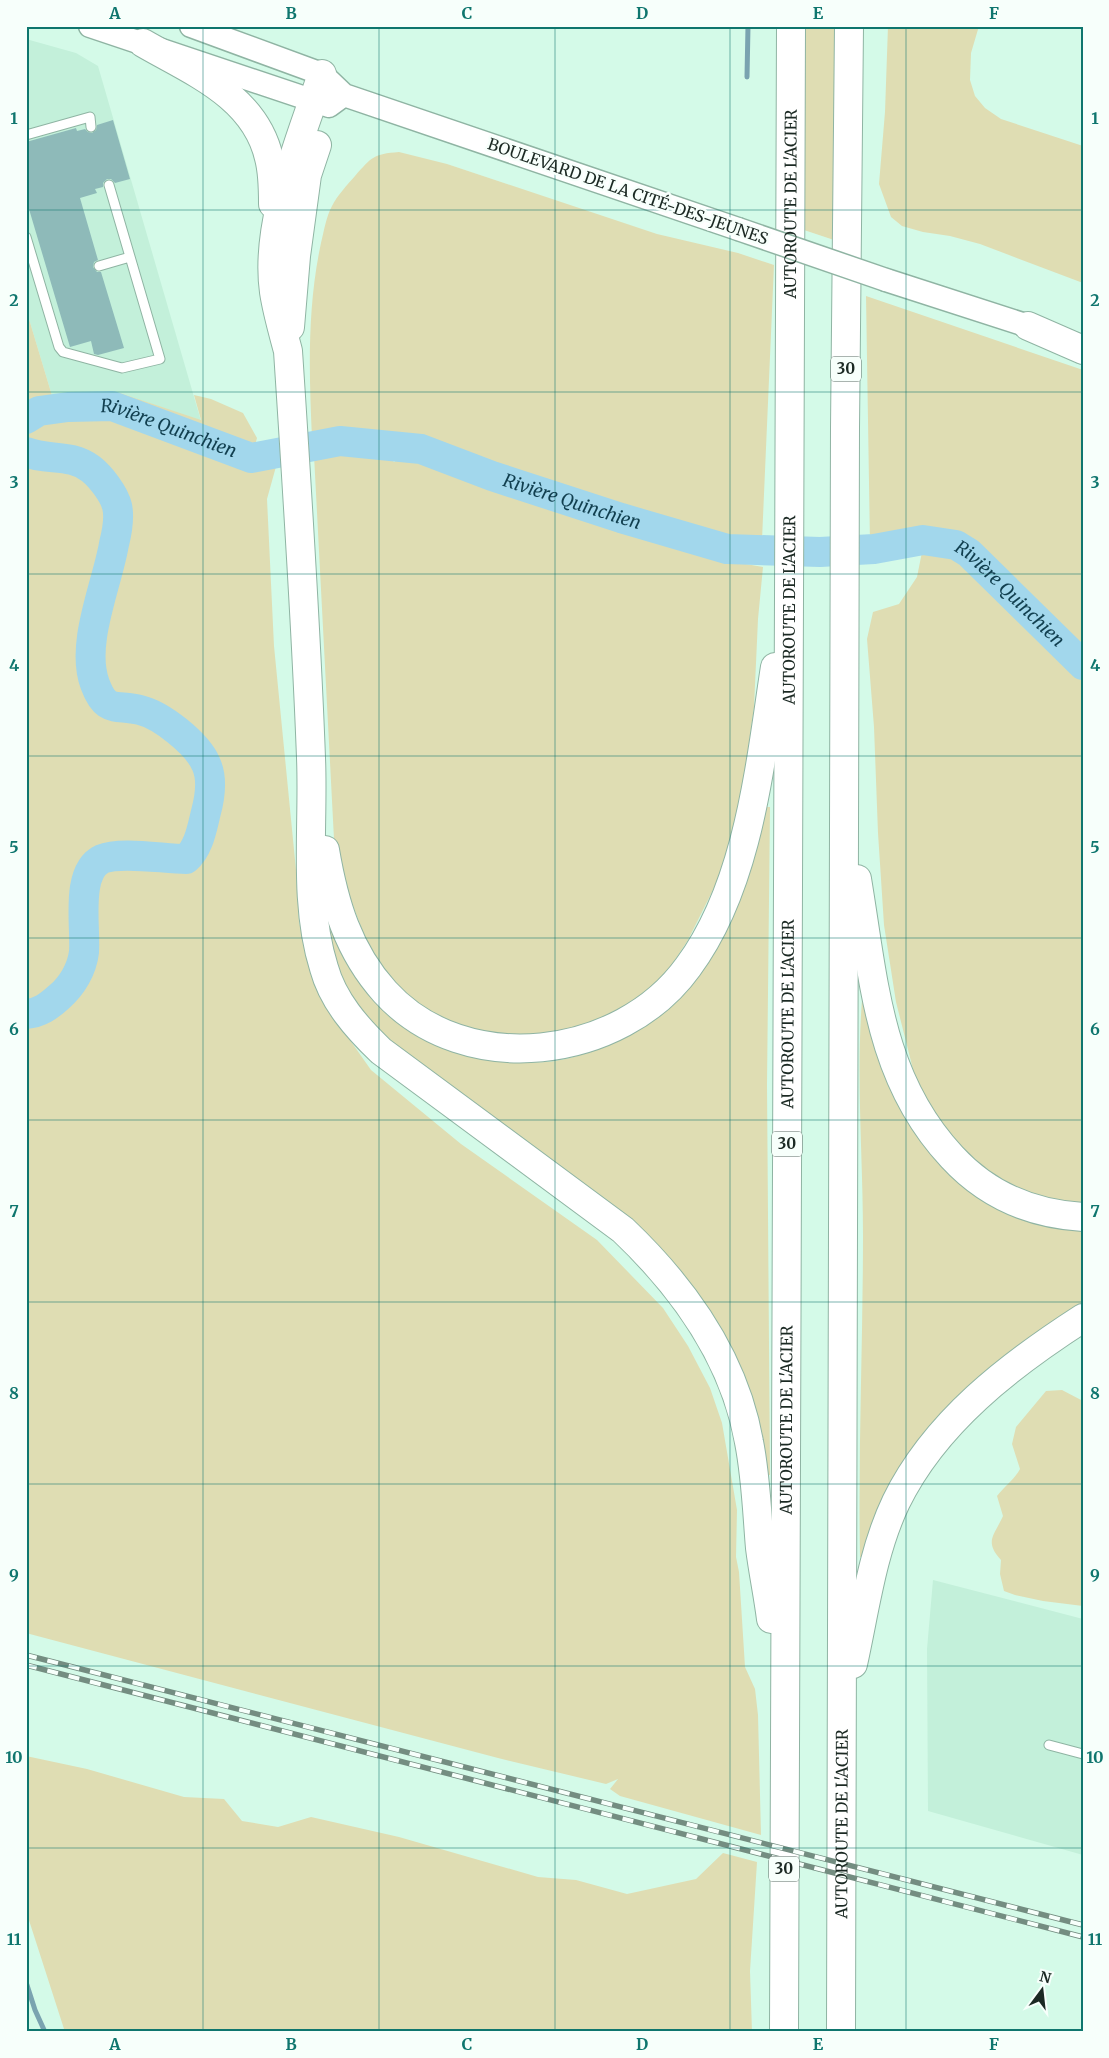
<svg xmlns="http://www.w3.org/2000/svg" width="1109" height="2058" font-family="Merriweather,serif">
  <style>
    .built { fill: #c3f0da }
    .green { fill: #dfddb3 }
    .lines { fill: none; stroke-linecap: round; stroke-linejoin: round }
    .stream { stroke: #7aa3b0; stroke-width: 5 }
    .river { stroke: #a2d7ec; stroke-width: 30 }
    .building { fill: #8ebab9 }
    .lane-casing { stroke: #8fb4a3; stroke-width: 11 }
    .secondary-casing { stroke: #8fb4a3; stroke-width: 25 }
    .highway-casing { stroke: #8fb4a3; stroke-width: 30 }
    .lane { stroke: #fff; stroke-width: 9 }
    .secondary { stroke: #fff; stroke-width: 22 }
    .highway { stroke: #fff; stroke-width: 28 }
    .rail-casing { stroke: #748d81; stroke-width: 5.5 }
    .rail { stroke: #f7fffb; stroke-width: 4; stroke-dasharray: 11; stroke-linecap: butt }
    .secondary-bridge-casing { stroke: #8fb4a3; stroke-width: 25; stroke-linecap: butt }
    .secondary-bridge { stroke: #fff; stroke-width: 22 }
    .grid { fill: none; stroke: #0f766e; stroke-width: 1; stroke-opacity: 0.55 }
    .labels { text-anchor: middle; stroke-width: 5; stroke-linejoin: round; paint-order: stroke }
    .shield { fill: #f7fffb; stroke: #5d6964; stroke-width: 1 }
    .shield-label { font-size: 15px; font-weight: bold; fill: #1b2923 }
    .street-label { font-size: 16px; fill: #1b2923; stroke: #f7fffb }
    .water-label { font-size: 18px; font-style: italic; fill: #113f4f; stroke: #f7fffb }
    .neatline { fill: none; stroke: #0f766e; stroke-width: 2 }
    .grid-label { font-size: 16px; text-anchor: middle; font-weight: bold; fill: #0f766e }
  </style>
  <rect width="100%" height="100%" fill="#d4fae8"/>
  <path class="built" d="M26 39 76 53 98 66 201 421 120 393 53 399 26 309Z
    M933 1580 1083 1619V1855L928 1811 927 1649Z"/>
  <path class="green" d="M803 26H835L834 240 801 229Z
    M888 26H979L971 53 970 80 975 96 985 108 1001 119 1083 146V283L980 244 950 236 923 232 902 226 891 217 879 184 885 112Z
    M399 152 447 164 657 234 738 253 774 265 762 540C739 546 702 534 679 526L659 544 711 558 763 567 758 619 754 707 741 800 719 878 688 940 669 969 650 992 621 1013 568 1033 494 1036 436 1018 411 999 387 975 366 940 347 890 334 839 314 455 345 447 370 452 395 462 389 440 374 438H312C309 373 307 308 321 243 324 231 326 217 332 206 337 196 347 185 355 176 372 157 373 154 399 152Z
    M866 296 1083 370V1206L1029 1198 989 1176 961 1150 918 1089 896 1002 884 925 878 833 874 727 867 639 873 612 899 604 917 577 926 532 893 537 870 544Z
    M26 309 53 399 120 393 201 420 194 395 211 399 243 413 257 438 249 466 277 463 267 499 274 646 296 870 299 922 309 959 338 1023 371 1070 461 1144 597 1240 663 1308 688 1346 710 1388 722 1423 737 1510 736 1557 739 1572 745 1667 755 1689 758 1715 761 1835 620 1796 610 1789 618 1779 606 1784 498 1758 26 1633Z
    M763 807H770L767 1085 770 1475H765L710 1312 688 1280 645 1234 600 1196 542 1152 469 1103 371 1027 339 979 325 923 332 922 341 942 484 1058C505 1060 525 1063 546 1062 561 1061 577 1056 591 1052 637 1036 667 1012 698 974Z
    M862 1000H868L907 1116 927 1149 951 1175 993 1207 1019 1218 1083 1228V1306L999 1363 867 1557H860C858 1450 863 1343 863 1235 863 1157 856 1078 862 1000Z
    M1062 1390 1083 1401V1606L1043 1601 1015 1595 1004 1591 1000 1574 1001 1560C984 1541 994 1536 1003 1516L997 1496C1005 1486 1014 1480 1020 1469L1012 1444 1016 1427 1046 1391Z
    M26 1756 87 1769 184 1797 224 1799 242 1821 278 1827 311 1817 399 1837 538 1877 576 1880 627 1894 696 1879 723 1853 757 1862 750 1971 752 2032H65L26 1911Z"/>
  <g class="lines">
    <path class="stream" d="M747 77 748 26
      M26 1982 35 2010 45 2032"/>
    <g class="river">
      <path id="s1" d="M26 419 39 411 68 407 112 406 251 458 340 441 421 449 492 476 621 518 727 549 820 552 874 549 923 540 956 545 969 553 1083 665"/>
      <path d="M26 452C48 461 70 453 91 469 101 477 114 494 117 506 120 518 117 532 114 544 107 585 80 644 95 684 106 714 116 704 140 710 161 715 197 743 206 764 213 779 210 797 206 812 202 828 199 848 186 859 164 859 121 851 102 859 75 872 86 927 84 952 82 969 72 986 59 997 49 1006 40 1013 26 1014"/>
    </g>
  </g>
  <path class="building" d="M113 120 130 179 115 183 111 179H107L103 183V187L95 189 97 193 80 198 98 260 94 262 93 267 97 272H101L124 348 98 355 94 354 91 341 70 347 26 199V142L76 128 77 131 85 129 88 132 92 133 96 130 97 125Z"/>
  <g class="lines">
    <g class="lane-casing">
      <path id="lane" d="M26 135 90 117 91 127
        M26 237 59 347 63 352 122 368 160 359 109 185
        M99 266 130 257
        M1049 1745 1083 1754"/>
    </g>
    <g class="secondary-casing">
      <path id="secondary" d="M90 26 329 106 344 95
        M191 26 322 74 344 95 738 229
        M886 280 1044 331"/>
    </g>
    <g class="highway-casing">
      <g id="highway">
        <path d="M143 43C193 72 255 96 269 158 273 173 273 189 273 204"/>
        <path d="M322 74C301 139 264 222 274 292 277 312 283 332 288 351 297 487 306 622 311 758 314 826 303 902 324 968 333 1001 357 1028 381 1051L623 1230C684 1288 734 1357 749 1442 756 1477 757 1513 760 1548 763 1572 768 1595 771 1619"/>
        <path d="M1028 326 1083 350"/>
        <path d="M290 327 296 256 307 175 317 145"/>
        <path d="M325 850C334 903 348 951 385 992 465 1080 621 1060 688 967 749 885 760 764 775 667"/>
        <path d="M857 879C874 980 878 1078 952 1157 987 1195 1031 1214 1083 1217"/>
        <path d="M853 1664C865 1610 872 1552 896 1502 935 1422 1010 1365 1083 1318"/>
        <path id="s2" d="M784 2032 791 26"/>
        <path id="s3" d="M841 2032 845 428 849 26"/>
      </g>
    </g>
    <use href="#lane" class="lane"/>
    <use href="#secondary" class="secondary"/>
    <use href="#highway" class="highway"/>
    <g class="rail-casing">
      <path id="rail" d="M26 1655 1083 1925
        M26 1665 1083 1937"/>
    </g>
    <use href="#rail" class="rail"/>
    <g class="secondary-bridge-casing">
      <path id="secondary-bridge" d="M738 229 886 280"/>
    </g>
    <use href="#secondary-bridge" class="secondary-bridge"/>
  </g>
  <path class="grid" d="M203 26V2032M379 26V2032M555 26V2032M730 26V2032M906 26V2032M26 210H1083M26 392H1083M26 574H1083M26 756H1083M26 938H1083M26 1120H1083M26 1302H1083M26 1484H1083M26 1666H1083M26 1848H1083"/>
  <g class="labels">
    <g class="shield">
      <rect x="831" y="356.5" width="30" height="25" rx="4"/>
      <rect x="772" y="1131.5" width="30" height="25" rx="4"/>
      <rect x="769" y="1856.5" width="30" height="25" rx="4"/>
    </g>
    <g class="shield-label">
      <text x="846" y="374">30</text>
      <text x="787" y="1149">30</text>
      <text x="784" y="1874">30</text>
    </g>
    <g class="street-label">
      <text transform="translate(628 191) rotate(19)" y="6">BOULEVARD DE LA CITÉ-DES-JEUNES</text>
      <text dy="6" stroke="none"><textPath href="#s2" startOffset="1828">AUTOROUTE DE L'ACIER</textPath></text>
      <text dy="6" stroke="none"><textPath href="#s2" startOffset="1422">AUTOROUTE DE L'ACIER</textPath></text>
      <text dy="6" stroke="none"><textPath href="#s2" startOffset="1018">AUTOROUTE DE L'ACIER</textPath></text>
      <text dy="6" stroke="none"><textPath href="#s2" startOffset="612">AUTOROUTE DE L'ACIER</textPath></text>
      <text dy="6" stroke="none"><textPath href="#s3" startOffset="208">AUTOROUTE DE L'ACIER</textPath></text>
    </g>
    <g class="water-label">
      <text dy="6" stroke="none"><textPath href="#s1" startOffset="149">Rivière Quinchien</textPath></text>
      <text dy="6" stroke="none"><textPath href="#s1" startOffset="569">Rivière Quinchien</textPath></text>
      <text dy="6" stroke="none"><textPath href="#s1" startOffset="1034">Rivière Quinchien</textPath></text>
    </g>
  </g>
  <rect width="1109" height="2058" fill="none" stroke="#f7fffb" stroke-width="55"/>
  <g transform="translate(1042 1990) rotate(15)" stroke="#f7fffb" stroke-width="4" paint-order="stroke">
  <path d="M0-4L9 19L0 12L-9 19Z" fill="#1b2923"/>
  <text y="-8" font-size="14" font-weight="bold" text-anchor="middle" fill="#1b2923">N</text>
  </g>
  <rect x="28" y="28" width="1054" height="2002" class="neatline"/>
  <g class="grid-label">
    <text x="115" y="19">A</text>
    <text x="291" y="19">B</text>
    <text x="467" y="19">C</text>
    <text x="642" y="19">D</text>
    <text x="818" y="19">E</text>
    <text x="994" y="19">F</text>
    <text x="14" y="124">1</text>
    <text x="1095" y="124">1</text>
    <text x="14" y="306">2</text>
    <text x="1095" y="306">2</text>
    <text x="14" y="488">3</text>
    <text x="1095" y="488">3</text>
    <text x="14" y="671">4</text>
    <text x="1095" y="671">4</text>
    <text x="14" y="853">5</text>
    <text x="1095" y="853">5</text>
    <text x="14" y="1035">6</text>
    <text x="1095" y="1035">6</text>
    <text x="14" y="1217">7</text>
    <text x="1095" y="1217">7</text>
    <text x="14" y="1399">8</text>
    <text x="1095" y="1399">8</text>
    <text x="14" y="1581">9</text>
    <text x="1095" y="1581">9</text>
    <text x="14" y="1763">10</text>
    <text x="1095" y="1763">10</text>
    <text x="14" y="1945">11</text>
    <text x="1095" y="1945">11</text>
    <text x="115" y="2050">A</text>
    <text x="291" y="2050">B</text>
    <text x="467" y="2050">C</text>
    <text x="642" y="2050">D</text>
    <text x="818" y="2050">E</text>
    <text x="994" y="2050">F</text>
  </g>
</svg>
